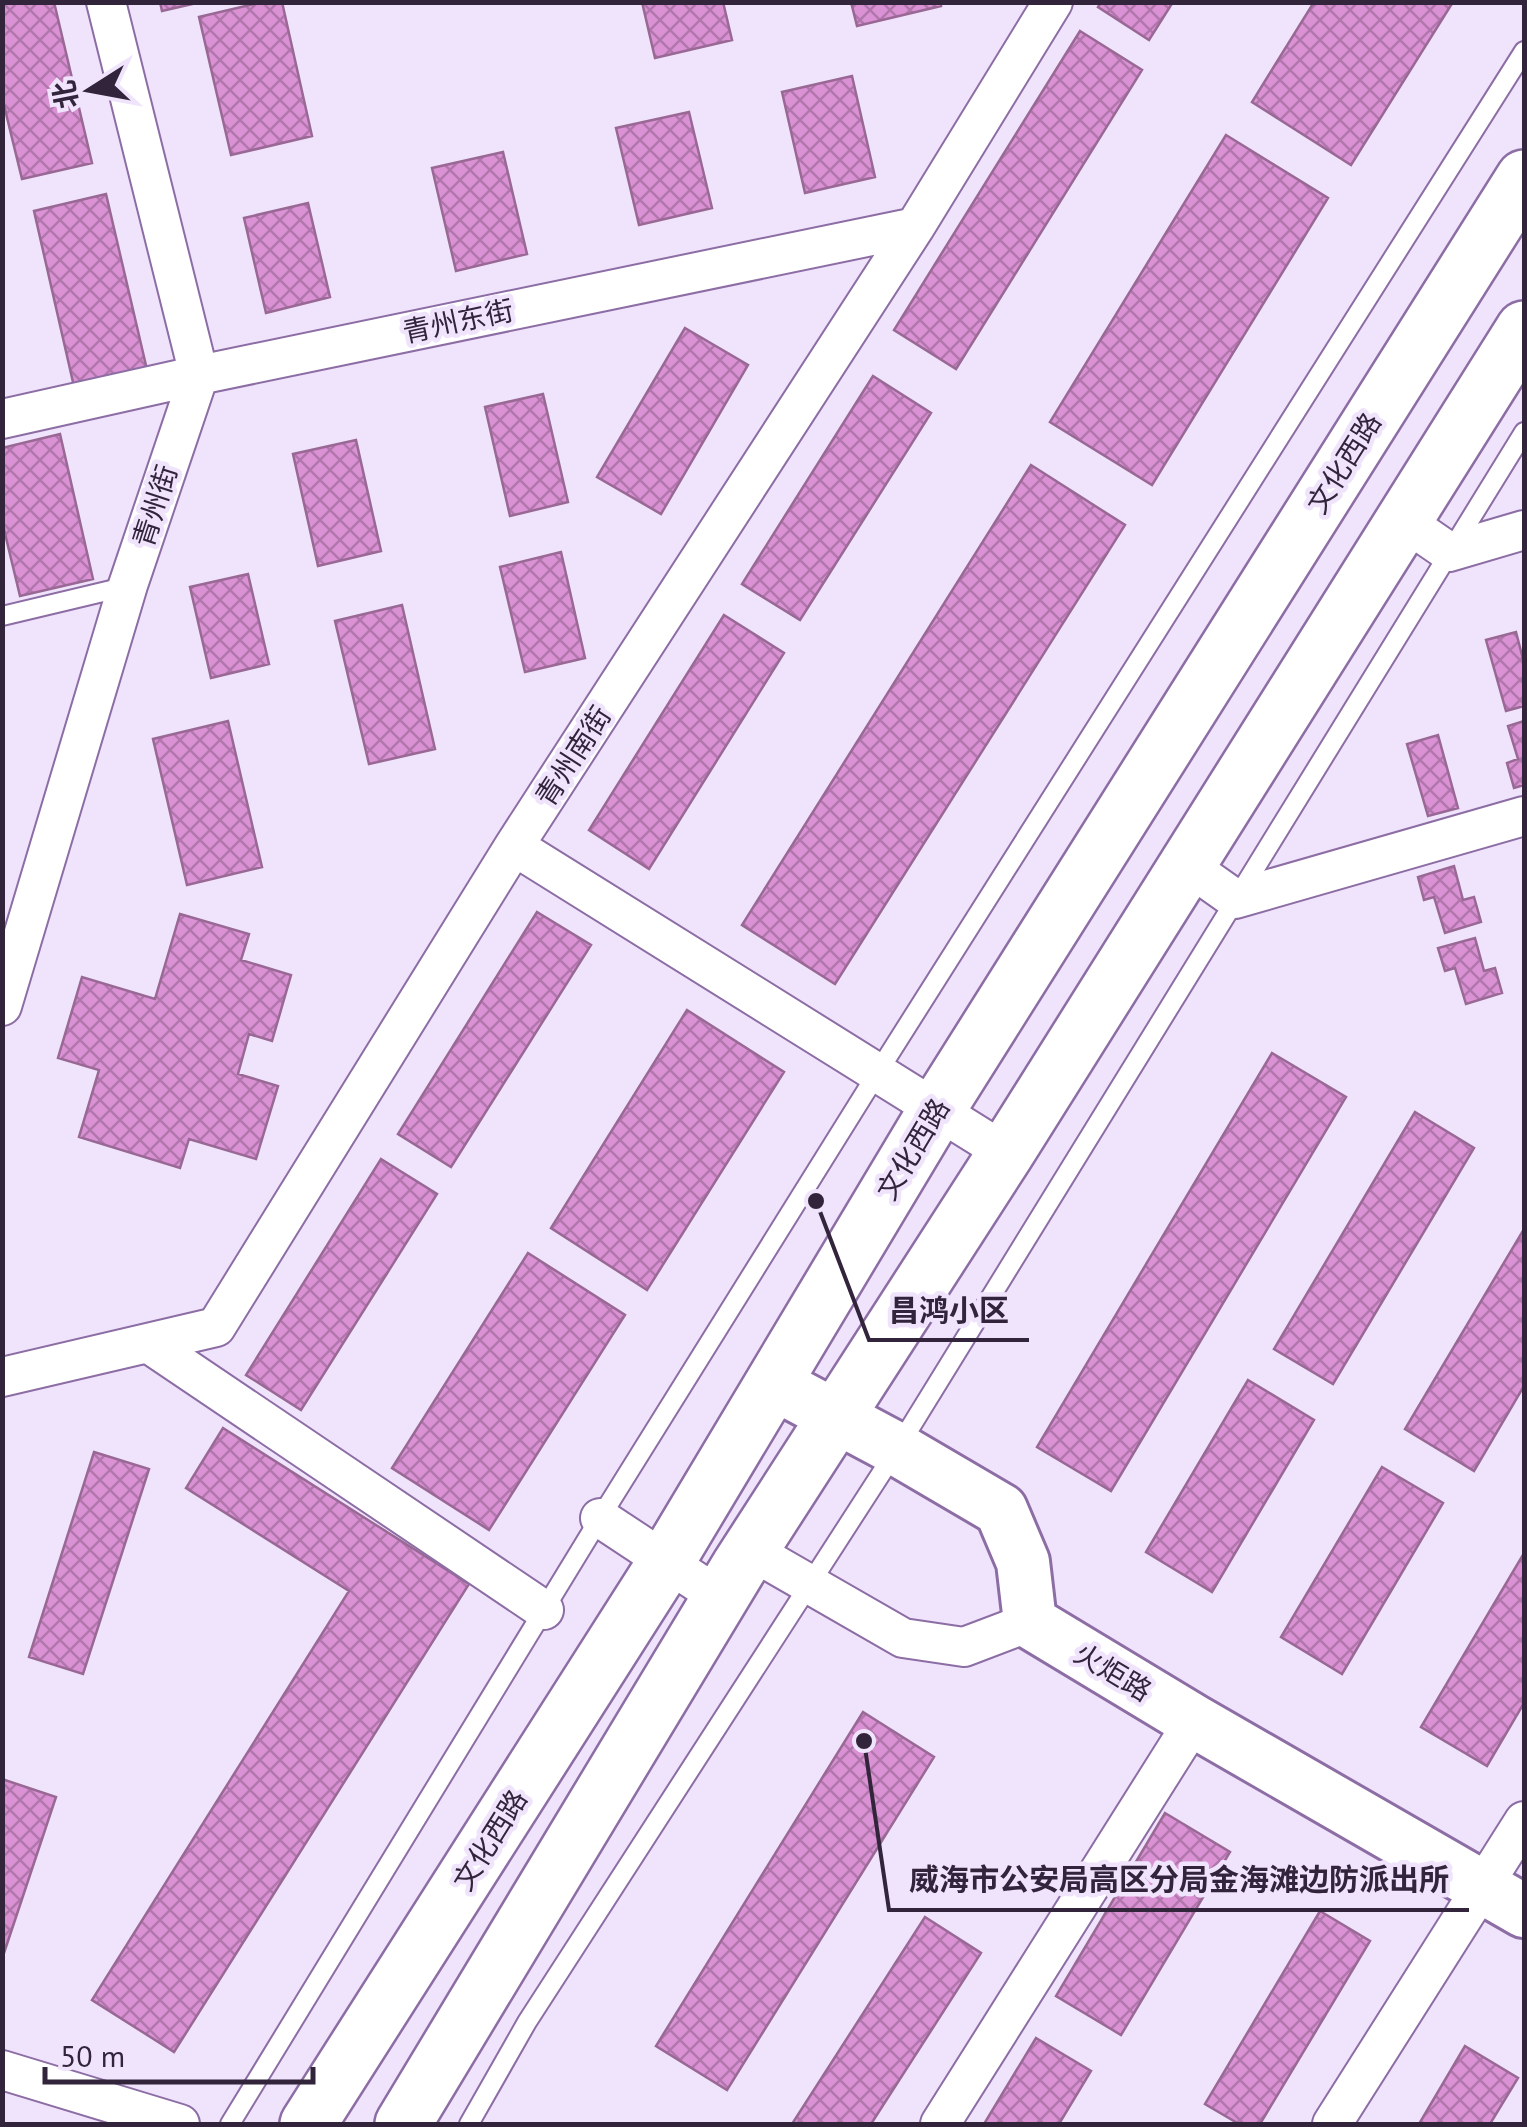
<svg xmlns="http://www.w3.org/2000/svg" width="1527" height="2127" font-family="'PT Sans','Noto Sans SC',sans-serif">
  <style>
    .building { fill: url(#building-cross-hatch); stroke: #996895; stroke-width: 2.5 }
    .lines { fill: none; stroke-linecap: round; stroke-linejoin: round }
    .lane-casing { stroke: #8c6da4; stroke-width: 22 }
    .street-casing { stroke: #8c6da4; stroke-width: 42 }
    .secondary-casing { stroke: #8c6da4; stroke-width: 58 }
    .primary-casing { stroke: #8c6da4; stroke-width: 60 }
    .lane { stroke: #fff; stroke-width: 18 }
    .street { stroke: #fff; stroke-width: 38 }
    .secondary { stroke: #fff; stroke-width: 52 }
    .primary { stroke: #fff; stroke-width: 55 }
    .labels { text-anchor: middle; stroke-width: 9; stroke-linejoin: round; paint-order: stroke }
    .street-label { font-size: 28px; fill: #31243b; stroke: #f0e3fc }
    .leader { fill: none; stroke: #31243b; stroke-width: 4 }
    .callout-dot { fill: #31243b; stroke: #f0e3fc; stroke-width: 4 }
    .callout-label { font-size: 30px; text-anchor: middle; font-weight: bold; fill: #31243b; stroke: #f0e3fc; stroke-width: 9; stroke-linejoin: round; paint-order: stroke }
  </style>
  <defs>
    <pattern id="building-cross-hatch" width="8" height="8" patternUnits="userSpaceOnUse" patternTransform="scale(2.5)"><rect width="8" height="8" fill="#da92d4"/><path d="M0 0l8 8M0 8l8-8" fill="none" stroke="#b177ad"/></pattern>
  </defs>
  <rect width="100%" height="100%" fill="#f0e3fc"/>
  <path class="building" d="M2 2H54L92 163 22 179 2 97Z
    M160 2H201L162 11Z
    M262 2H282L312 136 231 155 199 17Z
    M642 2H723L732 40 655 58Z
    M851 2H940L941 6 857 26Z
    M1101 2H1173L1149 40 1098 7Z
    M1314 2H1453L1351 165 1252 102Z
    M1080 31 1142 70 956 369 894 330Z
    M852 76 875 177 805 193 782 92Z
    M689 112 712 208 639 225 616 128Z
    M1226 135 1328 198 1152 485 1050 422Z
    M503 152 527 254 456 271 432 168Z
    M106 194 148 374 75 391 34 211Z
    M308 203 330 297 266 313 244 218Z
    M685 328 748 365 661 514 597 477Z
    M873 376 931 413 800 620 742 584Z
    M543 394 568 502 510 516 485 407Z
    M60 434 93 579 20 596 2 521V448Z
    M356 440 381 551 318 566 293 454Z
    M1031 465 1125 525 835 984 742 925Z
    M561 552 585 658 525 672 500 567Z
    M248 574 269 664 211 678 190 587Z
    M402 605 435 749 369 764 335 621Z
    M724 615 784 653 649 869 589 830Z
    M1516 632 1524 663V706L1506 711 1486 640Z
    M228 721 262 867 187 885 153 739Z
    M1524 721V785L1514 788 1507 763 1518 759 1508 726Z
    M1438 735 1458 808 1428 816 1407 744Z
    M1454 866 1463 900 1474 897 1481 922 1445 933 1434 897 1424 900 1418 877Z
    M537 912 591 945 451 1167 398 1134Z
    M180 914 249 934 241 960 291 975 272 1041 249 1034 238 1074 278 1086 256 1159 189 1139 180 1168 79 1137 99 1070 58 1058 82 977 155 999Z
    M1475 938 1484 971 1495 968 1502 993 1466 1004 1455 968 1445 971 1438 948Z
    M687 1010 784 1072 647 1290 551 1228Z
    M1272 1053 1346 1097 1111 1491 1037 1447Z
    M1415 1112 1474 1148 1333 1384 1274 1349Z
    M381 1159 437 1194 301 1410 246 1375Z
    M1524 1229V1386L1474 1471 1405 1429Z
    M528 1253 625 1315 489 1530 392 1468Z
    M1248 1380 1314 1420 1212 1592 1146 1552Z
    M223 1428 469 1584 174 2052 92 2000 349 1591 186 1488Z
    M94 1452 149 1469 83 1674 29 1657Z
    M1382 1467 1443 1503 1342 1674 1281 1637Z
    M1524 1553V1703L1487 1766 1421 1727Z
    M863 1712 934 1757 727 2090 656 2046Z
    M2 1779 56 1797 2 1959Z
    M1165 1813 1230 1852 1121 2035 1056 1996Z
    M1320 1911 1370 1941 1260 2124H1239L1205 2104Z
    M925 1917 981 1953 871 2124H792Z
    M1036 2038 1091 2071 1059 2124H984Z
    M1465 2046 1518 2078 1490 2124H1419Z"/>
  <g class="lines">
    <g class="lane-casing">
      <path id="lane" d="M2 616 128 586
        M230 2124 600 1518 878 1072 1524 51
        M469 2124 527 2022 897 1449 1524 432"/>
    </g>
    <g class="street-casing">
      <path id="street" d="M2 419 199 375 915 227
        M1404 521 1449 552 1524 530
        M514 846 1006 1153
        M1187 865 1235 899 1524 816
        M2 1006 128 585 199 375 106 2
        M148 1343 544 1610
        M2 1377 216 1327 514 846 915 227 1053 2
        M600 1518 721 1598
        M750 1550 903 1638 964 1647 1030 1622
        M2 2070 180 2124
        M940 2124 1194 1721
        M1332 2124 1524 1821"/>
    </g>
    <g class="secondary-casing">
      <path id="secondary" d="M773 1383 897 1449 1001 1510 1023 1562 1030 1622 1194 1721 1524 1911"/>
    </g>
    <g class="primary-casing">
      <path id="primary" d="M308 2124 666 1562 936 1111 1524 178
        M403 2124 739 1567 1006 1153 1524 329"/>
    </g>
    <use href="#lane" class="lane"/>
    <use href="#street" class="street"/>
    <use href="#secondary" class="secondary"/>
    <use href="#primary" class="primary"/>
  </g>
  <g class="labels">
    <g class="street-label">
      <text transform="translate(458 321) rotate(-12)" y="10">青州东街</text>
      <text transform="translate(1344 463) rotate(-58)" y="10">文化西路</text>
      <text transform="translate(155 506) rotate(-72)" y="10">青州街</text>
      <text transform="translate(573 756) rotate(-57)" y="10">青州南街</text>
      <text transform="translate(913 1149) rotate(-59)" y="10">文化西路</text>
      <text transform="translate(1113 1672) rotate(31)" y="10">火炬路</text>
      <text transform="translate(490 1840) rotate(-58)" y="10">文化西路</text>
    </g>
  </g>
  <path class="leader" d="M816 1201L869 1340H1029M864 1741L889 1910H1469"/>
  <g class="callout-dot">
    <circle cx="816" cy="1201" r="10"/>
    <circle cx="864" cy="1741" r="10"/>
  </g>
  <g class="callout-label">
    <text x="949" y="1321">昌鸿小区</text>
    <text x="1179" y="1890">威海市公安局高区分局金海滩边防派出所</text>
  </g>
  <rect width="1527" height="2127" fill="none" stroke="#31243b" stroke-width="10"/>
  <g transform="translate(90 90) rotate(259)" stroke="#f0e3fc" stroke-width="8" paint-order="stroke">
  <path d="M0-8L18 38L0 25L-18 38Z" fill="#31243b"/>
  <text y="-15" font-size="28" font-weight="bold" text-anchor="middle" fill="#31243b">北</text>
  </g>
  <path d="M45 2067v15h268v-15" fill="none" stroke="#31243b" stroke-width="5"/>
  <text x="60" y="2067" font-size="30" fill="#31243b" stroke="#f0e3fc" stroke-width="8" paint-order="stroke">50 m</text>
</svg>
